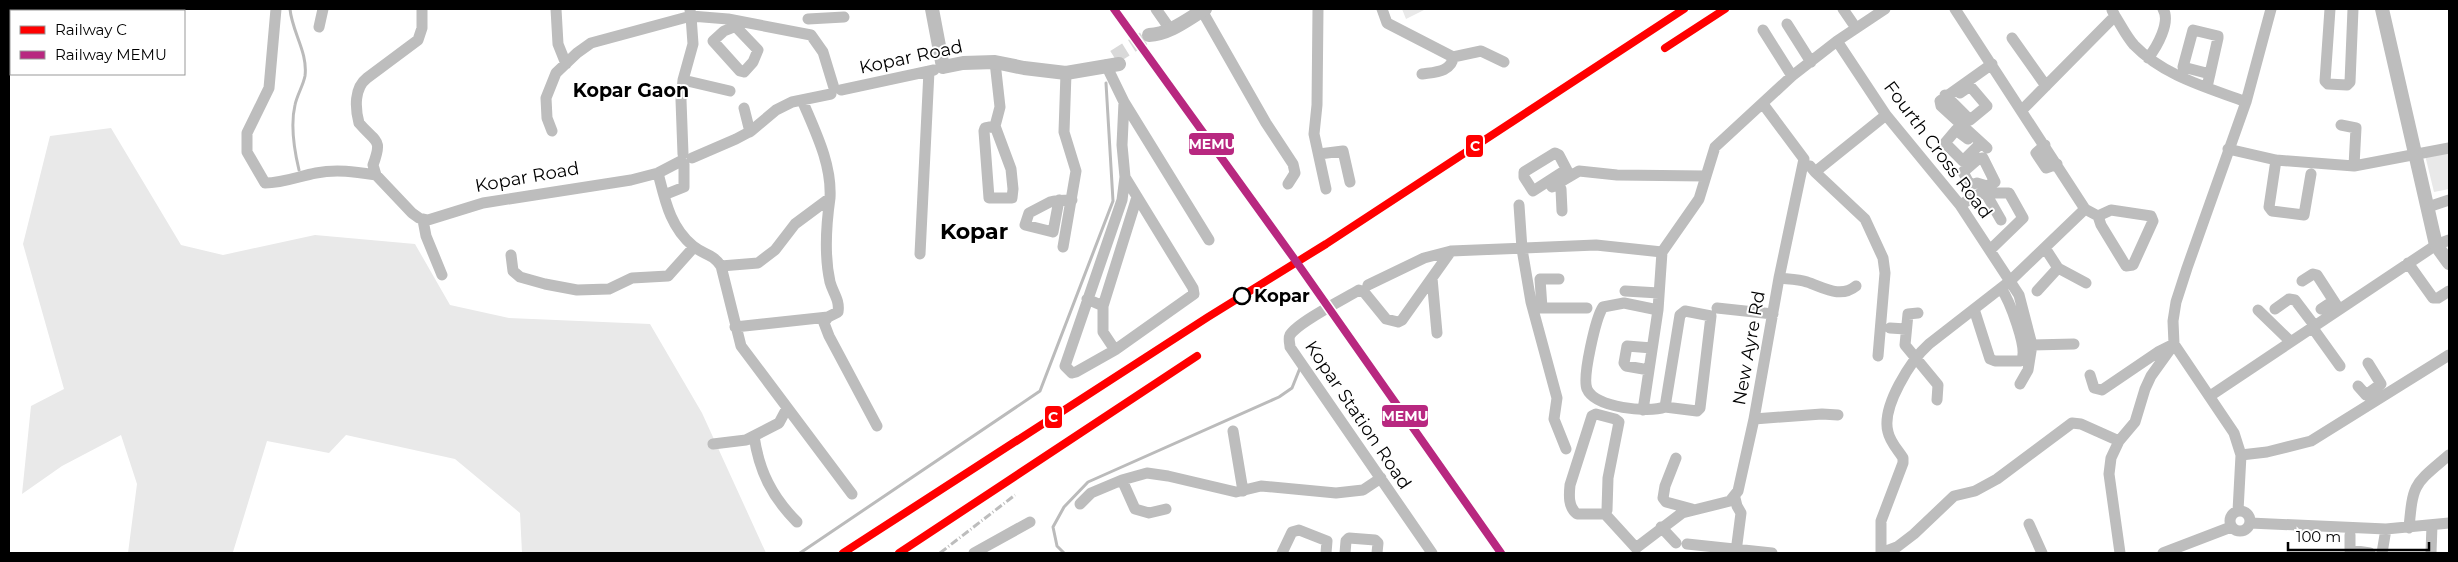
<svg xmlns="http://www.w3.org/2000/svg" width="2458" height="562" font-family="Montserrat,sans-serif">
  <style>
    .green { fill: #e9e9e9 }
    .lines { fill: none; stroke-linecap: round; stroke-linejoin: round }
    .stream { stroke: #bbb; stroke-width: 3 }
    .tertiary-tunnel { stroke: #d9d9d9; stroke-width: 14; stroke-dasharray: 14 7; stroke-linecap: butt }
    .minor { stroke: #bdbdbd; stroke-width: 11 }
    .tertiary { stroke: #bdbdbd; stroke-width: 14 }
    .rail { stroke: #bdbdbd; stroke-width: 3; stroke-dasharray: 8 2.5 1 2.5; stroke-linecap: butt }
    .rail-1-casing { stroke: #fff; stroke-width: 11 }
    .rail-2-casing { stroke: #fff; stroke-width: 11 }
    .rail-1 { stroke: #f00; stroke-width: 8 }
    .rail-2 { stroke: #b82880; stroke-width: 8 }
    .stop-dot { fill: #fff; stroke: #000; stroke-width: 2.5 }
    .labels { text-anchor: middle; stroke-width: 4; stroke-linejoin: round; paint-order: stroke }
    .street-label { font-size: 18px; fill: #000; stroke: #fff }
    .stop-label { font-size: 18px; font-weight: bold; fill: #000; stroke: #fff; text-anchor: start }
    .neighbourhood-label { font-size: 19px; font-weight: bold; fill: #000; stroke: #fff }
    .district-label { font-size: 22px; font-weight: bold; fill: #000; stroke: #fff }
    .line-badge { stroke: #fff; stroke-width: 2 }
    .badge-label { font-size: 14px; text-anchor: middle; font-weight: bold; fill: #fff }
  </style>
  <rect width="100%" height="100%" fill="#fff"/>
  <path class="green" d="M1402 9H1426L1406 19Z
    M111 128 181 245 223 255 315 235 415 244 450 305 509 318 650 324 702 413 766 553H522L520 513 455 459 346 435 329 453 267 441 233 552 248 553H128L137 484 121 435 62 466 22 494 31 406 64 389 23 244 50 136Z
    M2449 150V189L2434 192 2425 155Z"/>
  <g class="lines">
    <path class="stream" d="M290 9C292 32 308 52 305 76 303 86 297 95 295 105 290 126 294 149 299 170
      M800 553 1040 391 1113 201 1106 83
      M1064 553 1057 546 1053 527 1064 507 1088 482 1279 397 1292 388 1300 368"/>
    <path class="tertiary-tunnel" d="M1114 57 1149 35"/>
    <path class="minor" d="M276 9 269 88 247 133V152L265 183C283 183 300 176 316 173 337 169 356 172 376 175
      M422 9V28L418 40 367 78C354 88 355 108 359 123 376 143 383 138 373 165L376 175 412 213 419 218 428 220 483 203 631 180 658 173 681 161
      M556 9 558 44 566 64
      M1156 9 1170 29
      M1201 9 1266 123 1293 164 1295 173 1288 184
      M1318 9 1317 105 1314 134 1326 189
      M1382 9 1387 23 1453 57C1452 72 1434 72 1422 74
      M1843 9 1856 28
      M2330 9 2325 81 2328 84 2347 85 2350 82 2353 9
      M690 10 691 16 728 19 811 35 823 52 834 88
      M2115 16C2121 25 2126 36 2134 45 2164 76 2206 87 2246 102
      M808 19 844 17
      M1787 24 1811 62
      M319 27 323 9
      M734 27 737 28 758 50 753 62 744 72 740 71 713 41 724 31Z
      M1763 30 1792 76
      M2012 38 2046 86
      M1837 41 1886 115 1960 205 2019 295 2032 345 2028 370 2020 384
      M1453 57 1481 51 1504 62
      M2148 58C2157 47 2171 22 2163 9
      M1106 65 1124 102 1209 240
      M683 80 730 91
      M2207 87 2218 38V36L2193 30 2183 67 2210 74
      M841 90 934 70
      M1945 95 1970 120 1987 106 1970 86 1960 93
      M802 100C815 131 832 164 830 198L795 224 775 250 758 263 721 266 741 346 852 494
      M744 108 750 132
      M2022 110 2115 16 2112 10
      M2341 125 2356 128 2354 166
      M995 126 985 128 984 131 989 198H1012L1013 189 1011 169 995 126 1000 107 995 62
      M552 131 547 118 546 98 556 73 577 53 591 43 691 16 693 44 683 80 681 100 683 154
      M1968 139 1956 130 1945 143 1963 161 1981 143
      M2045 145 2036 153 2046 168 2057 164
      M1987 148 1941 106 1940 101 1992 64
      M2228 149 2276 160 2354 166 2449 148
      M1319 154 1343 151 1350 182
      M692 158 736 139 751 131 776 110 792 102 831 94
      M1983 158 1995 182 1987 186 1977 183 1970 185 1963 172 1978 159Z
      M2276 160 2269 207 2272 211 2304 215 2311 174
      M1810 166 1815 172 1886 115
      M1564 171 1533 191 1524 177V172L1555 153 1559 155 1570 176
      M1815 172 1865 219 1883 258 1885 273 1878 356
      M658 173C665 200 670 227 693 246 704 255 712 253 721 266
      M1557 184 1579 171 1617 175 1705 176
      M1552 187 1557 184 1561 189 1562 211
      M1985 192 2001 220
      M664 195 684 187V164
      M830 198C826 226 824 255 830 282 833 293 840 300 838 312L828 317 824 323 829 336 877 426
      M1059 200 1053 232 1025 225 1029 213 1050 202C1057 200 1064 200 1072 200
      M1519 205 1522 249 1531 302 1557 398 1554 419 1566 449
      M1960 205 1981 193H2009L2023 218 1991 249
      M2428 207 2449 200
      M2085 209 2098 216 2111 210 2151 216 2153 221 2133 265 2126 266 2101 225 2098 216
      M423 220 426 236 442 275
      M1063 247 1076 171 1064 132 1066 73
      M2045 248 2058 268 2086 283
      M920 254 929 71
      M511 255 513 271 520 277 545 284 577 290 609 289 632 278 668 276 694 247
      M2408 263 2433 298H2438L2449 291
      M1432 278 1437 333
      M1779 278C1788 279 1799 279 1807 282 1823 287 1840 299 1856 286
      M2302 281 2313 274 2317 275 2339 309
      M1368 285 1424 258 1451 251 1596 245 1662 252
      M1625 291 1659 293
      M2037 291 2058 268
      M1087 299 1103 306V332L1115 350 1194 294 1193 288 1125 177
      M1103 306 1137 197
      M1533 308H1587
      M1542 308 1540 279H1559
      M1717 308 1773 314
      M1974 309 1990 359 1995 361H2021C2029 349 2009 300 2001 288
      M2275 309 2289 299 2295 300 2314 325
      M2321 309 2333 301
      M1658 310 1624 303 1603 307C1596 317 1582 377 1587 389 1595 408 1648 413 1665 407L1680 315 1685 311 1711 316 1700 408 1697 411 1665 407
      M2258 310 2290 341
      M1918 313 1908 314 1905 345 1938 385 1937 400
      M735 327 828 317
      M2312 327 2340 366
      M1890 328 1906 329
      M2032 345 2074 344
      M1115 350 1076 372 1072 373 1065 366 1122 200 1125 177 1122 145 1124 102
      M1649 370 1626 366 1624 363 1627 346 1652 348
      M2090 375 2094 388 2102 390 2158 352 2170 346
      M2358 386 2366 395 2381 384 2368 363
      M2210 396 2436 245 2449 240
      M1643 410 1658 310 1662 252 1699 199 1715 147 1792 76 1837 41 1885 9
      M1596 414 1615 419 1619 422 1608 478 1607 510 1605 514H1577C1568 507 1569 495 1570 485L1592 416Z
      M1754 419 1822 414 1838 415
      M1233 431 1243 491
      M754 436C759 471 772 497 797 522
      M713 444 746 440 779 423 787 408
      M2241 455 2267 452 2311 441 2449 355
      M1676 458 1665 486 1663 498 1666 502 1692 509
      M1122 480 1135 509 1149 513 1166 509
      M1735 498 1737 506 1741 513 1737 544
      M1080 504 1091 493 1122 480 1147 473 1168 476 1236 492 1261 486 1336 493 1363 490 1381 478
      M2230 521a10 10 0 1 1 20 0a10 10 0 1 1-20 0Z
      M2238 511 2241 455 2234 433 2174 344 2173 321 2176 302 2187 268 2246 102 2271 9
      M1605 514 1636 548 1682 513 1730 501 1738 491 1754 419 1779 278 1804 159 1763 104
      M2250 523 2386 529 2449 523
      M2029 524 2042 553
      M1661 527 1676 543
      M2409 528C2413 482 2414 485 2449 455
      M2350 535V550L2370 553
      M1687 544 1772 553
      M974 553 1030 522
      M1282 553 1292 532 1299 530 1327 541 1326 553
      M1345 553 1346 541 1349 538 1375 540 1378 543 1377 553
      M1432 553 1290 347C1290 343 1288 339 1290 335 1298 322 1344 299 1359 290L1364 292 1386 319 1398 322 1402 320 1451 251
      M1881 553V521L1903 463V458C1898 450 1890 442 1888 432 1881 407 1911 360 1929 344L2010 281 2085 209 1955 9
      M1881 553 1897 547 1914 534 1954 496 1975 491 1997 479 2072 423 2081 424 2119 441
      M2120 553 2109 474 2111 458 2119 441 2135 422 2145 389 2151 376 2174 344
      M2163 553 2231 527
      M2382 553 2386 529
      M2431 553 2432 525"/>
    <path class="tertiary" d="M932 9 943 67 963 63 995 62 1024 68 1066 73 1119 64
      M2382 9 2436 245 2449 263
      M1149 35C1170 34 1188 19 1205 9"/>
    <path class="rail" d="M940 553 1015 495"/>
    <g class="rail-1-casing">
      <path id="rail-1" d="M1665 48 1725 9
        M843 553 1208 317 1326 244 1684 9
        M899 553 1197 356"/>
    </g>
    <g class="rail-2-casing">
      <path id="rail-2" d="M1114 9 1293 257 1501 553"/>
    </g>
    <use href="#rail-1" class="rail-1"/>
    <use href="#rail-2" class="rail-2"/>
  </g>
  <circle class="stop-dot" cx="1242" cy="296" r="8"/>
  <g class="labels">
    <g class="street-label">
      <text transform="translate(911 57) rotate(-12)" y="6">Kopar Road</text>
      <text transform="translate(1938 150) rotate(53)" y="6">Fourth Cross Road</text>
      <text transform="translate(527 177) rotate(-10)" y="6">Kopar Road</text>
      <text transform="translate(1749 348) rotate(-80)" y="6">New Ayre Rd</text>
      <text transform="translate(1358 415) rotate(56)" y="6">Kopar Station Road</text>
    </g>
    <g class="stop-label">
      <text x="1254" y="302">Kopar</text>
    </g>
    <g class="neighbourhood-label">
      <text x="631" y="97">Kopar Gaon</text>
    </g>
    <g class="district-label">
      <text x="974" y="239">Kopar</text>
    </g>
  </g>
  <g class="line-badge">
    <rect x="1188" y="132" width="47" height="24" rx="5" fill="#b82880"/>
    <rect x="1465" y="134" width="19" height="24" rx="5" fill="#f00"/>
    <rect x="1381" y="404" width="48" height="24" rx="5" fill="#b82880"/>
    <rect x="1044" y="405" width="19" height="24" rx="5" fill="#f00"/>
  </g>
  <g class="badge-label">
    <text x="1212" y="149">MEMU</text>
    <text x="1475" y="151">C</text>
    <text x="1405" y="421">MEMU</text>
    <text x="1053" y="422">C</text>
  </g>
  <rect width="2458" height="562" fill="none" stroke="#000000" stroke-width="20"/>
  <rect x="10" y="10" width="175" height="65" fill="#ffffff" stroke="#999999"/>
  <rect x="20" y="26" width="25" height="8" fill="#ff0000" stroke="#999999"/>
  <text x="55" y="35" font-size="15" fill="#000000">Railway C</text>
  <rect x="20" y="51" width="25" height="8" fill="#b82880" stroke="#999999"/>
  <text x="55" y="60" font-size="15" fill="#000000">Railway MEMU</text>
  <path d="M2288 542v8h141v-8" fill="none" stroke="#000000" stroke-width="2.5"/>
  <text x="2296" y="542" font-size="15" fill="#000000" stroke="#ffffff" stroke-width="4" paint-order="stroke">100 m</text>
</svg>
